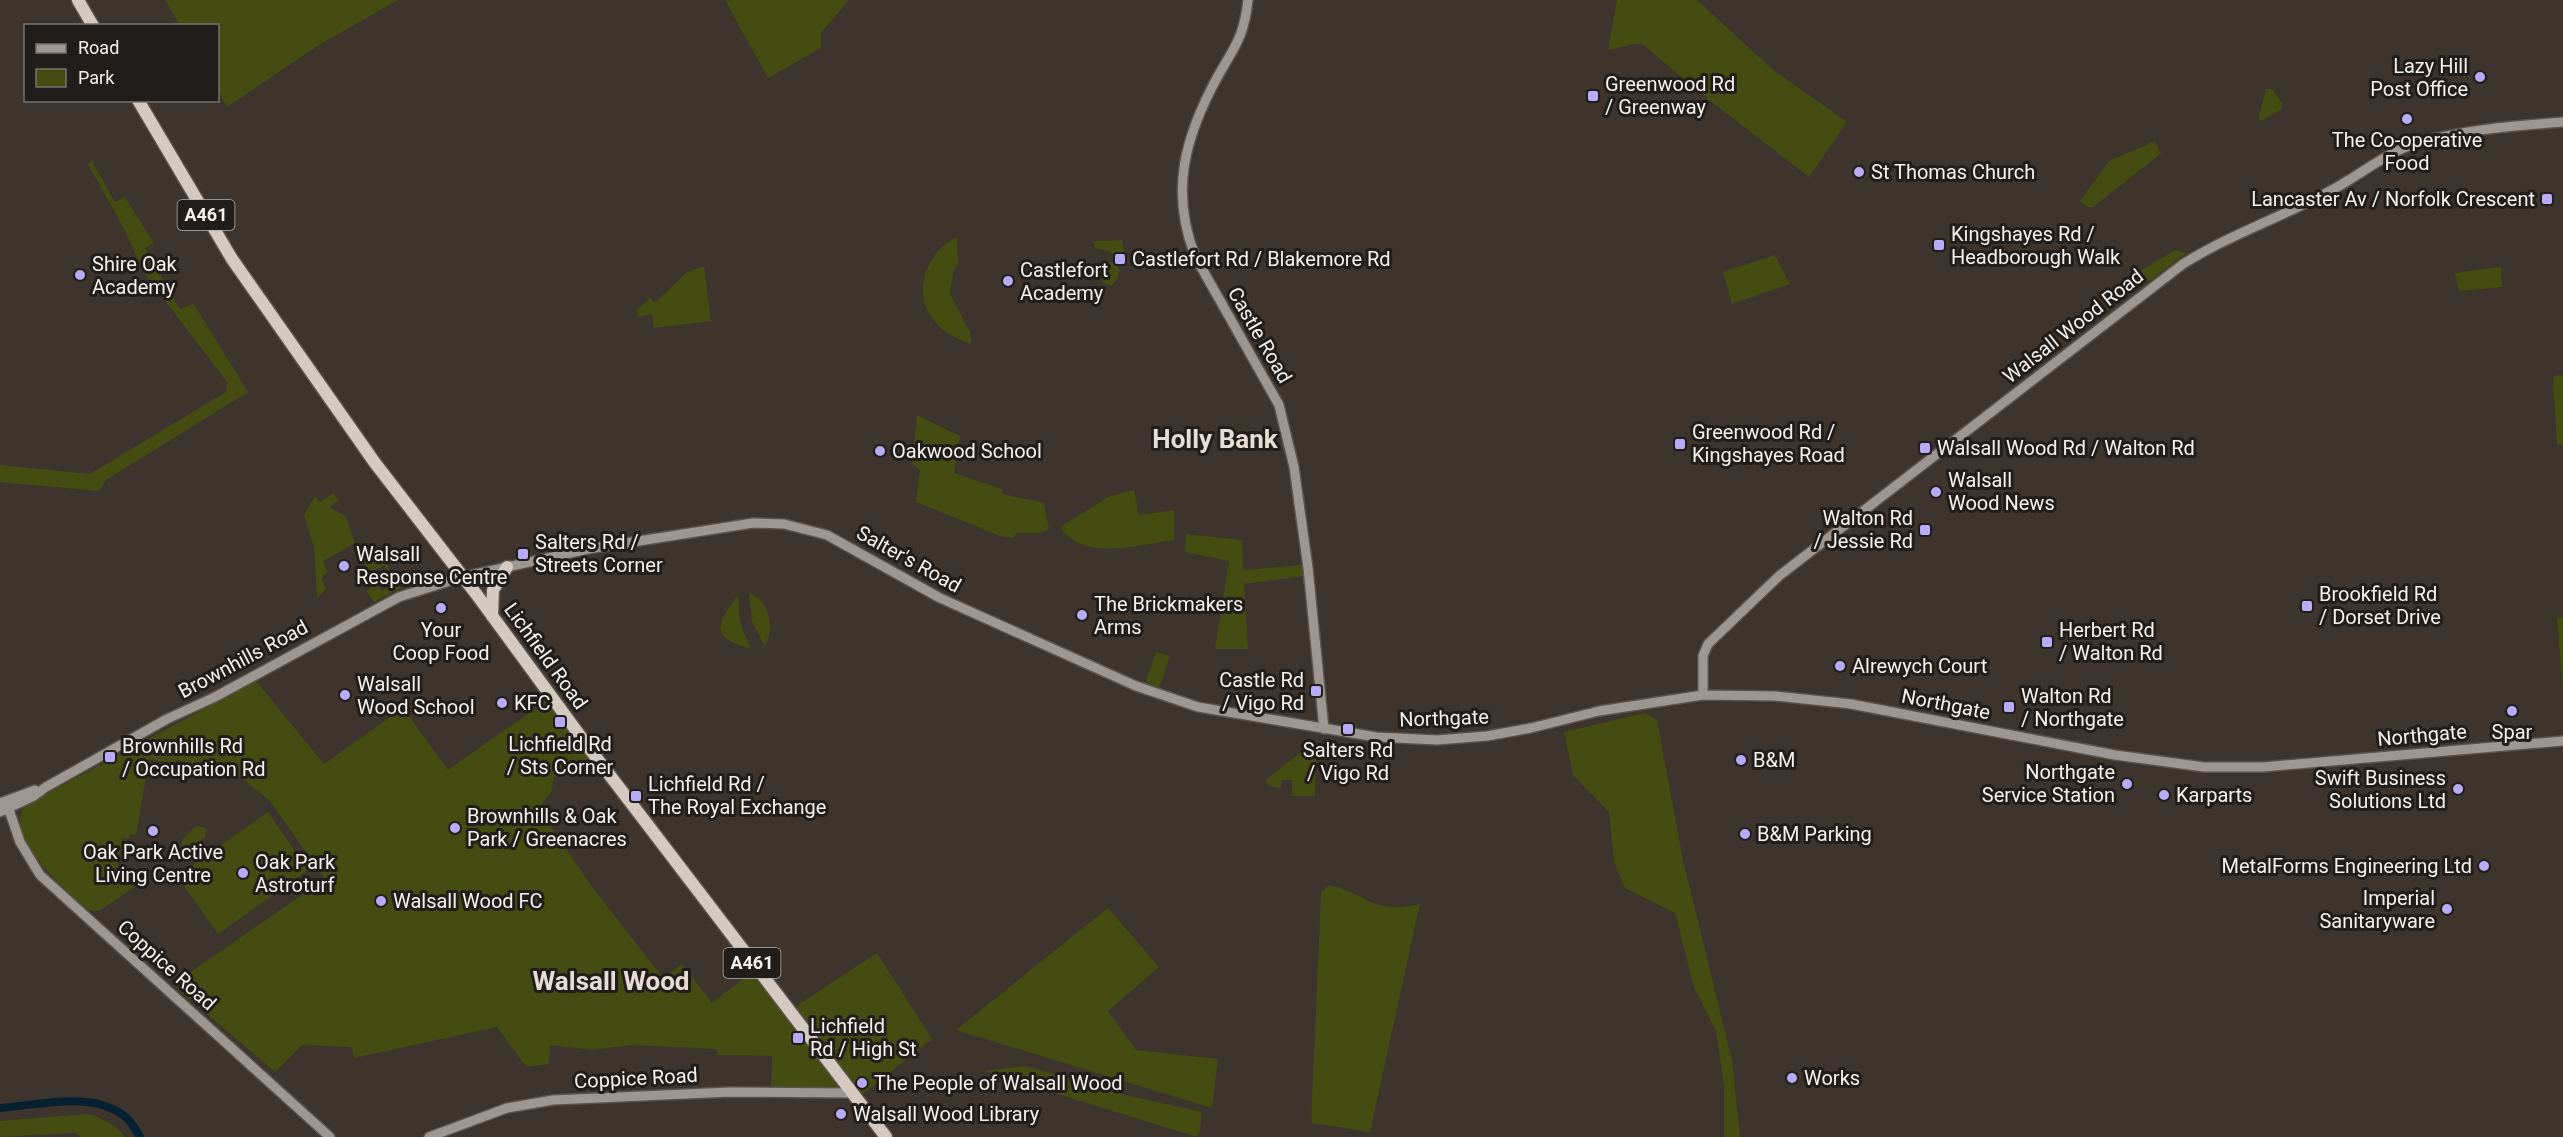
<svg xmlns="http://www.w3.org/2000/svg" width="2563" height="1137" font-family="Roboto,sans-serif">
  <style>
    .green { fill: #444c12 }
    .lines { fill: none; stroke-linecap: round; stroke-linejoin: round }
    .canal { stroke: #052030; stroke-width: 8 }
    .secondary-casing { stroke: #5b524c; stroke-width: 12 }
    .highway-casing { stroke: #5b524c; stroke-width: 15 }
    .secondary { stroke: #9e9791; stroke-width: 9 }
    .highway { stroke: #d5cac1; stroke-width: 12 }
    .poi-dot { fill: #b8abf7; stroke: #211d1a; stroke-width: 2 }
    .labels { text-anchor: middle; stroke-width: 6; stroke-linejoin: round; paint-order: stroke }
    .shield { fill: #211d1a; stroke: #b7b1ae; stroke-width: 1.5 }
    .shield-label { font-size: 18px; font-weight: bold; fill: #f7f1ed }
    .poi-label { font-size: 20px; fill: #f7f1ed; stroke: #211d1a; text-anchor: start }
    .street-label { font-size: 20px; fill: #f7f1ed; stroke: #211d1a }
    .district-label { font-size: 26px; font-weight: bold; fill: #e8ddd4; stroke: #211d1a }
  </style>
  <rect width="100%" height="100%" fill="#3d342d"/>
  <path class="green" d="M165 0H398L319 45 227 107 218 91V26L180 25Z
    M725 0H849L821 33V48L768 78Z
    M1617 0H1697L1772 69 1847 122 1809 177 1708 99 1642 44H1635L1608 50Z
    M2266 89H2272L2282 103V109L2261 121 2258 119Z
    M2155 141 2161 153 2158 156 2093 207H2088L2080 201 2109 161Z
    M92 161 115 202 125 197 154 243 145 248 180 309 194 304 248 392 106 480 99 491 0 482V465L90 474 226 392 227 382 144 273 124 229 88 164Z
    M957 237 958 262 953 273 950 294 971 334V344C954 338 940 331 930 315 912 288 930 249 957 237Z
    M1122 240 1126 263 1109 251 1095 248 1093 241Z
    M2176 250 2186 253 2151 280 2144 279 2138 272Z
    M1775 255 1790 284 1732 304 1723 272Z
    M1103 260 1114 263 1120 270 1116 281 1111 286 1103 283 1097 266Z
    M704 266 711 321 654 328 652 314 638 317 637 310 650 298 655 303 687 272Z
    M2501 267 2502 287 2459 291 2455 273Z
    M2563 375V445L2557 444 2553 380 2554 376Z
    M917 415 960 436 954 473 1002 489V494L1044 503 1049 529 1040 533H1017L1013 538 1000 536 916 502 920 470 912 463Z
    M1134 490 1139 515 1174 510V540C1138 544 1084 563 1060 527L1110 496Z
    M333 493 339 500 329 507 346 516 355 543 323 561 328 572 321 578 326 588 317 599 314 548 304 515 315 496 320 502Z
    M1186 534 1242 540 1243 570 1302 565 1303 576 1244 584 1248 649H1215L1229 561 1185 552Z
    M374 542 401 588 374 602 366 591 377 584 382 591 395 583 384 565 370 573 357 551Z
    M749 593C770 600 775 629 765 646L752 622Z
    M738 595 740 623 751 649C709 637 716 625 738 595Z
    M2563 617V692L2557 618Z
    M1156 652 1170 656 1159 688 1147 684 1146 680Z
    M256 681 324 764 403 708 448 770 546 701 591 757 554 778 551 793 538 808 593 888 663 978 682 964 712 1003 752 972 844 1091 771 1087 772 1056 718 1055 716 1049 632 1045 592 1050 550 1045 549 1064 526 1067 497 1027 354 1058 351 1047 302 1045 275 1072 174 986 175 983 325 879 270 801 237 774 185 766 186 762 176 760 175 764 149 759 136 835 130 834 129 839 122 838 117 869 130 872 135 879 133 888 99 911C95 911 91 911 86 909 79 905 72 896 66 890 49 874 4 829 26 805Z
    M1644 713 1657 720 1683 860 1732 1060 1740 1137H1724V1086L1716 1031 1694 987 1675 913 1625 888 1614 861 1609 812 1573 775 1564 732Z
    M1312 746 1316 748 1315 796H1292V780H1282L1281 788 1271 787 1266 783 1267 779 1306 748Z
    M268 812 308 870 218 934 177 876Z
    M196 826 204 827 206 830 205 837 179 856 183 839Z
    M1329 885C1369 894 1371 915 1420 904L1370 1132 1311 1123 1321 893Z
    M1108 908 1159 967 1108 1011 1136 1050 1218 1059 1212 1108 956 1030Z
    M877 953 932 1039 859 1097 795 1007Z
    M1026 1066 1111 1092 1202 1112 1200 1130 1197 1137 984 1071Z
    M87 1114C101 1117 117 1125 125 1137H81L75 1133 0 1137V1121Z"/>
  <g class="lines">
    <path class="canal" d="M0 1108C39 1105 89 1091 123 1115 131 1120 135 1129 140 1137"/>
    <g class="secondary-casing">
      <path id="secondary" d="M1248 0C1244 37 1235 46 1218 76 1185 136 1169 192 1196 258L1279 405 1294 467 1308 568 1324 729
        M1703 695V656L1708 644 1779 576 2183 264C2229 235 2282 217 2330 191 2359 176 2386 152 2418 143 2465 129 2515 126 2563 122
        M6 801 20 842 40 875 330 1137
        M0 803 35 790
        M0 812 34 796 46 787 167 719 215 697 399 597 462 577 588 549 753 523 784 524 827 535 940 598 1136 686 1198 707 1376 737 1437 740 1487 736 1531 728 1599 711 1703 695 1775 696 1851 704 2115 755 2204 767H2263L2563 741
        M429 1137 507 1108 553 1100 730 1092 851 1093"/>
    </g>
    <g class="highway-casing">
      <path id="highway" d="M78 0 93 26
        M138 100 232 259 375 463 477 595 589 748 886 1137
        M492 616 493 590 507 567"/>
    </g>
    <use href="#secondary" class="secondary"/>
    <use href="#highway" class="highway"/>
  </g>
  <g class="poi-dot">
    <circle cx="2480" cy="77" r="6"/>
    <rect x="1587" y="90" width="12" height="12" rx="3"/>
    <circle cx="2407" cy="119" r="6"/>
    <circle cx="1859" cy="172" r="6"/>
    <rect x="2541" y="193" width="12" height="12" rx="3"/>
    <rect x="1933" y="239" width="12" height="12" rx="3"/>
    <rect x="1114" y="253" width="12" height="12" rx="3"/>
    <circle cx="80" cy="275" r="6"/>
    <circle cx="1008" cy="281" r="6"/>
    <rect x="1674" y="438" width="12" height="12" rx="3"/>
    <rect x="1919" y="442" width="12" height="12" rx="3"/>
    <circle cx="880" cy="451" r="6"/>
    <circle cx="1936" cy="492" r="6"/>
    <rect x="1919" y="524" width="12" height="12" rx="3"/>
    <rect x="517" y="548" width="12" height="12" rx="3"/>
    <circle cx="344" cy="566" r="6"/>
    <rect x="2301" y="600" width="12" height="12" rx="3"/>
    <circle cx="441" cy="608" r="6"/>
    <circle cx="1082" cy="615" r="6"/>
    <rect x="2041" y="636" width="12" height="12" rx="3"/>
    <circle cx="1840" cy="666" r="6"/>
    <rect x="1310" y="685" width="12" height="12" rx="3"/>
    <circle cx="345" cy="695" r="6"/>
    <circle cx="502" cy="703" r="6"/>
    <rect x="2003" y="701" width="12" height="12" rx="3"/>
    <circle cx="2512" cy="711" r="6"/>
    <rect x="554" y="716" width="12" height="12" rx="3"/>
    <rect x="1342" y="723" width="12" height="12" rx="3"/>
    <rect x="104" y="751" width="12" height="12" rx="3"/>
    <circle cx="1741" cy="760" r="6"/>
    <circle cx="2127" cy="784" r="6"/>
    <circle cx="2458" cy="789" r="6"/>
    <circle cx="2164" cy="795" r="6"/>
    <rect x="630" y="790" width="12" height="12" rx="3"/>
    <circle cx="455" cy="828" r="6"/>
    <circle cx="153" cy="831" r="6"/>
    <circle cx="1745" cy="834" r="6"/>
    <circle cx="2484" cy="866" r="6"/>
    <circle cx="243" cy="873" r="6"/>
    <circle cx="381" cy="901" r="6"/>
    <circle cx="2447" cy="909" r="6"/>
    <rect x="792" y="1032" width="12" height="12" rx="3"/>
    <circle cx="1792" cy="1078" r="6"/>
    <circle cx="862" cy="1083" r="6"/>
    <circle cx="841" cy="1114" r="6"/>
  </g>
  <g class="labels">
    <g class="shield">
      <rect x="177.5" y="200" width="57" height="30" rx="4.5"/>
      <rect x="723.5" y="948" width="57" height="30" rx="4.5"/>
    </g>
    <g class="shield-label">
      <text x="206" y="221">A461</text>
      <text x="752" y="969">A461</text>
    </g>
    <g class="poi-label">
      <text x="2468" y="73" text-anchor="end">Lazy Hill<tspan x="2468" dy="23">Post Office</tspan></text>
      <text x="1605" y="91">Greenwood Rd<tspan x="1605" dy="23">/ Greenway</tspan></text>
      <text x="2407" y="147" text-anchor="middle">The Co-operative<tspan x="2407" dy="23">Food</tspan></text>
      <text x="1871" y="179">St Thomas Church</text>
      <text x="2535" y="206" text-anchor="end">Lancaster Av / Norfolk Crescent</text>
      <text x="1951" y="241">Kingshayes Rd /<tspan x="1951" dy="23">Headborough Walk</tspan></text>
      <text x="1132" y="266">Castlefort Rd / Blakemore Rd</text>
      <text x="92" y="271">Shire Oak<tspan x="92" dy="23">Academy</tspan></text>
      <text x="1020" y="277">Castlefort<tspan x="1020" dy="23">Academy</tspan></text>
      <text x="1692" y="439">Greenwood Rd /<tspan x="1692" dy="23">Kingshayes Road</tspan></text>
      <text x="1937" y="455">Walsall Wood Rd / Walton Rd</text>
      <text x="892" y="458">Oakwood School</text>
      <text x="1948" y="487">Walsall<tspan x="1948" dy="23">Wood News</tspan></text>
      <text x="1913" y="525" text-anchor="end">Walton Rd<tspan x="1913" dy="23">/ Jessie Rd</tspan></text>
      <text x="535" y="549">Salters Rd /<tspan x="535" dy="23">Streets Corner</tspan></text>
      <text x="356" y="561">Walsall<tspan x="356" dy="23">Response Centre</tspan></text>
      <text x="2319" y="601">Brookfield Rd<tspan x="2319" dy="23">/ Dorset Drive</tspan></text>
      <text x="1094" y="611">The Brickmakers<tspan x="1094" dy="23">Arms</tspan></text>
      <text x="441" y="637" text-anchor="middle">Your<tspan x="441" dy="23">Coop Food</tspan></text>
      <text x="2059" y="637">Herbert Rd<tspan x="2059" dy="23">/ Walton Rd</tspan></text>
      <text x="1852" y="673">Alrewych Court</text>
      <text x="1304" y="687" text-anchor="end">Castle Rd<tspan x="1304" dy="23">/ Vigo Rd</tspan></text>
      <text x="357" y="691">Walsall<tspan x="357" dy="23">Wood School</tspan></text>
      <text x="2021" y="703">Walton Rd<tspan x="2021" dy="23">/ Northgate</tspan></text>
      <text x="514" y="710">KFC</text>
      <text x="2512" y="739" text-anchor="middle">Spar</text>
      <text x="560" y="751" text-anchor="middle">Lichfield Rd<tspan x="560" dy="23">/ Sts Corner</tspan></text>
      <text x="122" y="753">Brownhills Rd<tspan x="122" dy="23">/ Occupation Rd</tspan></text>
      <text x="1348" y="757" text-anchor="middle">Salters Rd<tspan x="1348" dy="23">/ Vigo Rd</tspan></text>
      <text x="1753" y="767">B&amp;M</text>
      <text x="2115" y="779" text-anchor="end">Northgate<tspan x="2115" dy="23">Service Station</tspan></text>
      <text x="2446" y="785" text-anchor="end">Swift Business<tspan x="2446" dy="23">Solutions Ltd</tspan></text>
      <text x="648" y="791">Lichfield Rd /<tspan x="648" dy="23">The Royal Exchange</tspan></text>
      <text x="2176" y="802">Karparts</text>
      <text x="467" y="823">Brownhills &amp; Oak<tspan x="467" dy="23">Park / Greenacres</tspan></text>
      <text x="1757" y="841">B&amp;M Parking</text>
      <text x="153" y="859" text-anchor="middle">Oak Park Active<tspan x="153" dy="23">Living Centre</tspan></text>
      <text x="255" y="869">Oak Park<tspan x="255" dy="23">Astroturf</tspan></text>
      <text x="2472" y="873" text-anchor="end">MetalForms Engineering Ltd</text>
      <text x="2435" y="905" text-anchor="end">Imperial<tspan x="2435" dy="23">Sanitaryware</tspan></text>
      <text x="393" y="908">Walsall Wood FC</text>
      <text x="810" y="1033">Lichfield<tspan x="810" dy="23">Rd / High St</tspan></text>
      <text x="1804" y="1085">Works</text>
      <text x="874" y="1090">The People of Walsall Wood</text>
      <text x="853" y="1121">Walsall Wood Library</text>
    </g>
    <g class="street-label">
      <text transform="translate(2073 326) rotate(-38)" y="7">Walsall Wood Road</text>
      <text transform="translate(1260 335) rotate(60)" y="7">Castle Road</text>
      <text transform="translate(909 559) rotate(29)" y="7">Salter's Road</text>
      <text transform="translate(546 656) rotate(54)" y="7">Lichfield Road</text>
      <text transform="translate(243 659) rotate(-28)" y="7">Brownhills Road</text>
      <text transform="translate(1946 704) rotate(11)" y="7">Northgate</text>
      <text transform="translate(1444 718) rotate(-2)" y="7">Northgate</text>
      <text transform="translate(2422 735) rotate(-5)" y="7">Northgate</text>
      <text transform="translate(167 965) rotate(42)" y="7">Coppice Road</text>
      <text transform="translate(636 1078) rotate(-3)" y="7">Coppice Road</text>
    </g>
    <g class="district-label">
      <text x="1215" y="448">Holly Bank</text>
      <text x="611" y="990">Walsall Wood</text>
    </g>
  </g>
  <rect x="24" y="24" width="195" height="78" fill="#211d1a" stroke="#77726e" stroke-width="1.5"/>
  <rect x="36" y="44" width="30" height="9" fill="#9e9791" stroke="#77726e" stroke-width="1.5"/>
  <text x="78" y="54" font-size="18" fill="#f7f1ed">Road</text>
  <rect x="36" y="69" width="30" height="18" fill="#444c12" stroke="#77726e" stroke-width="1.5"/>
  <text x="78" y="84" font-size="18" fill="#f7f1ed">Park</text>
</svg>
